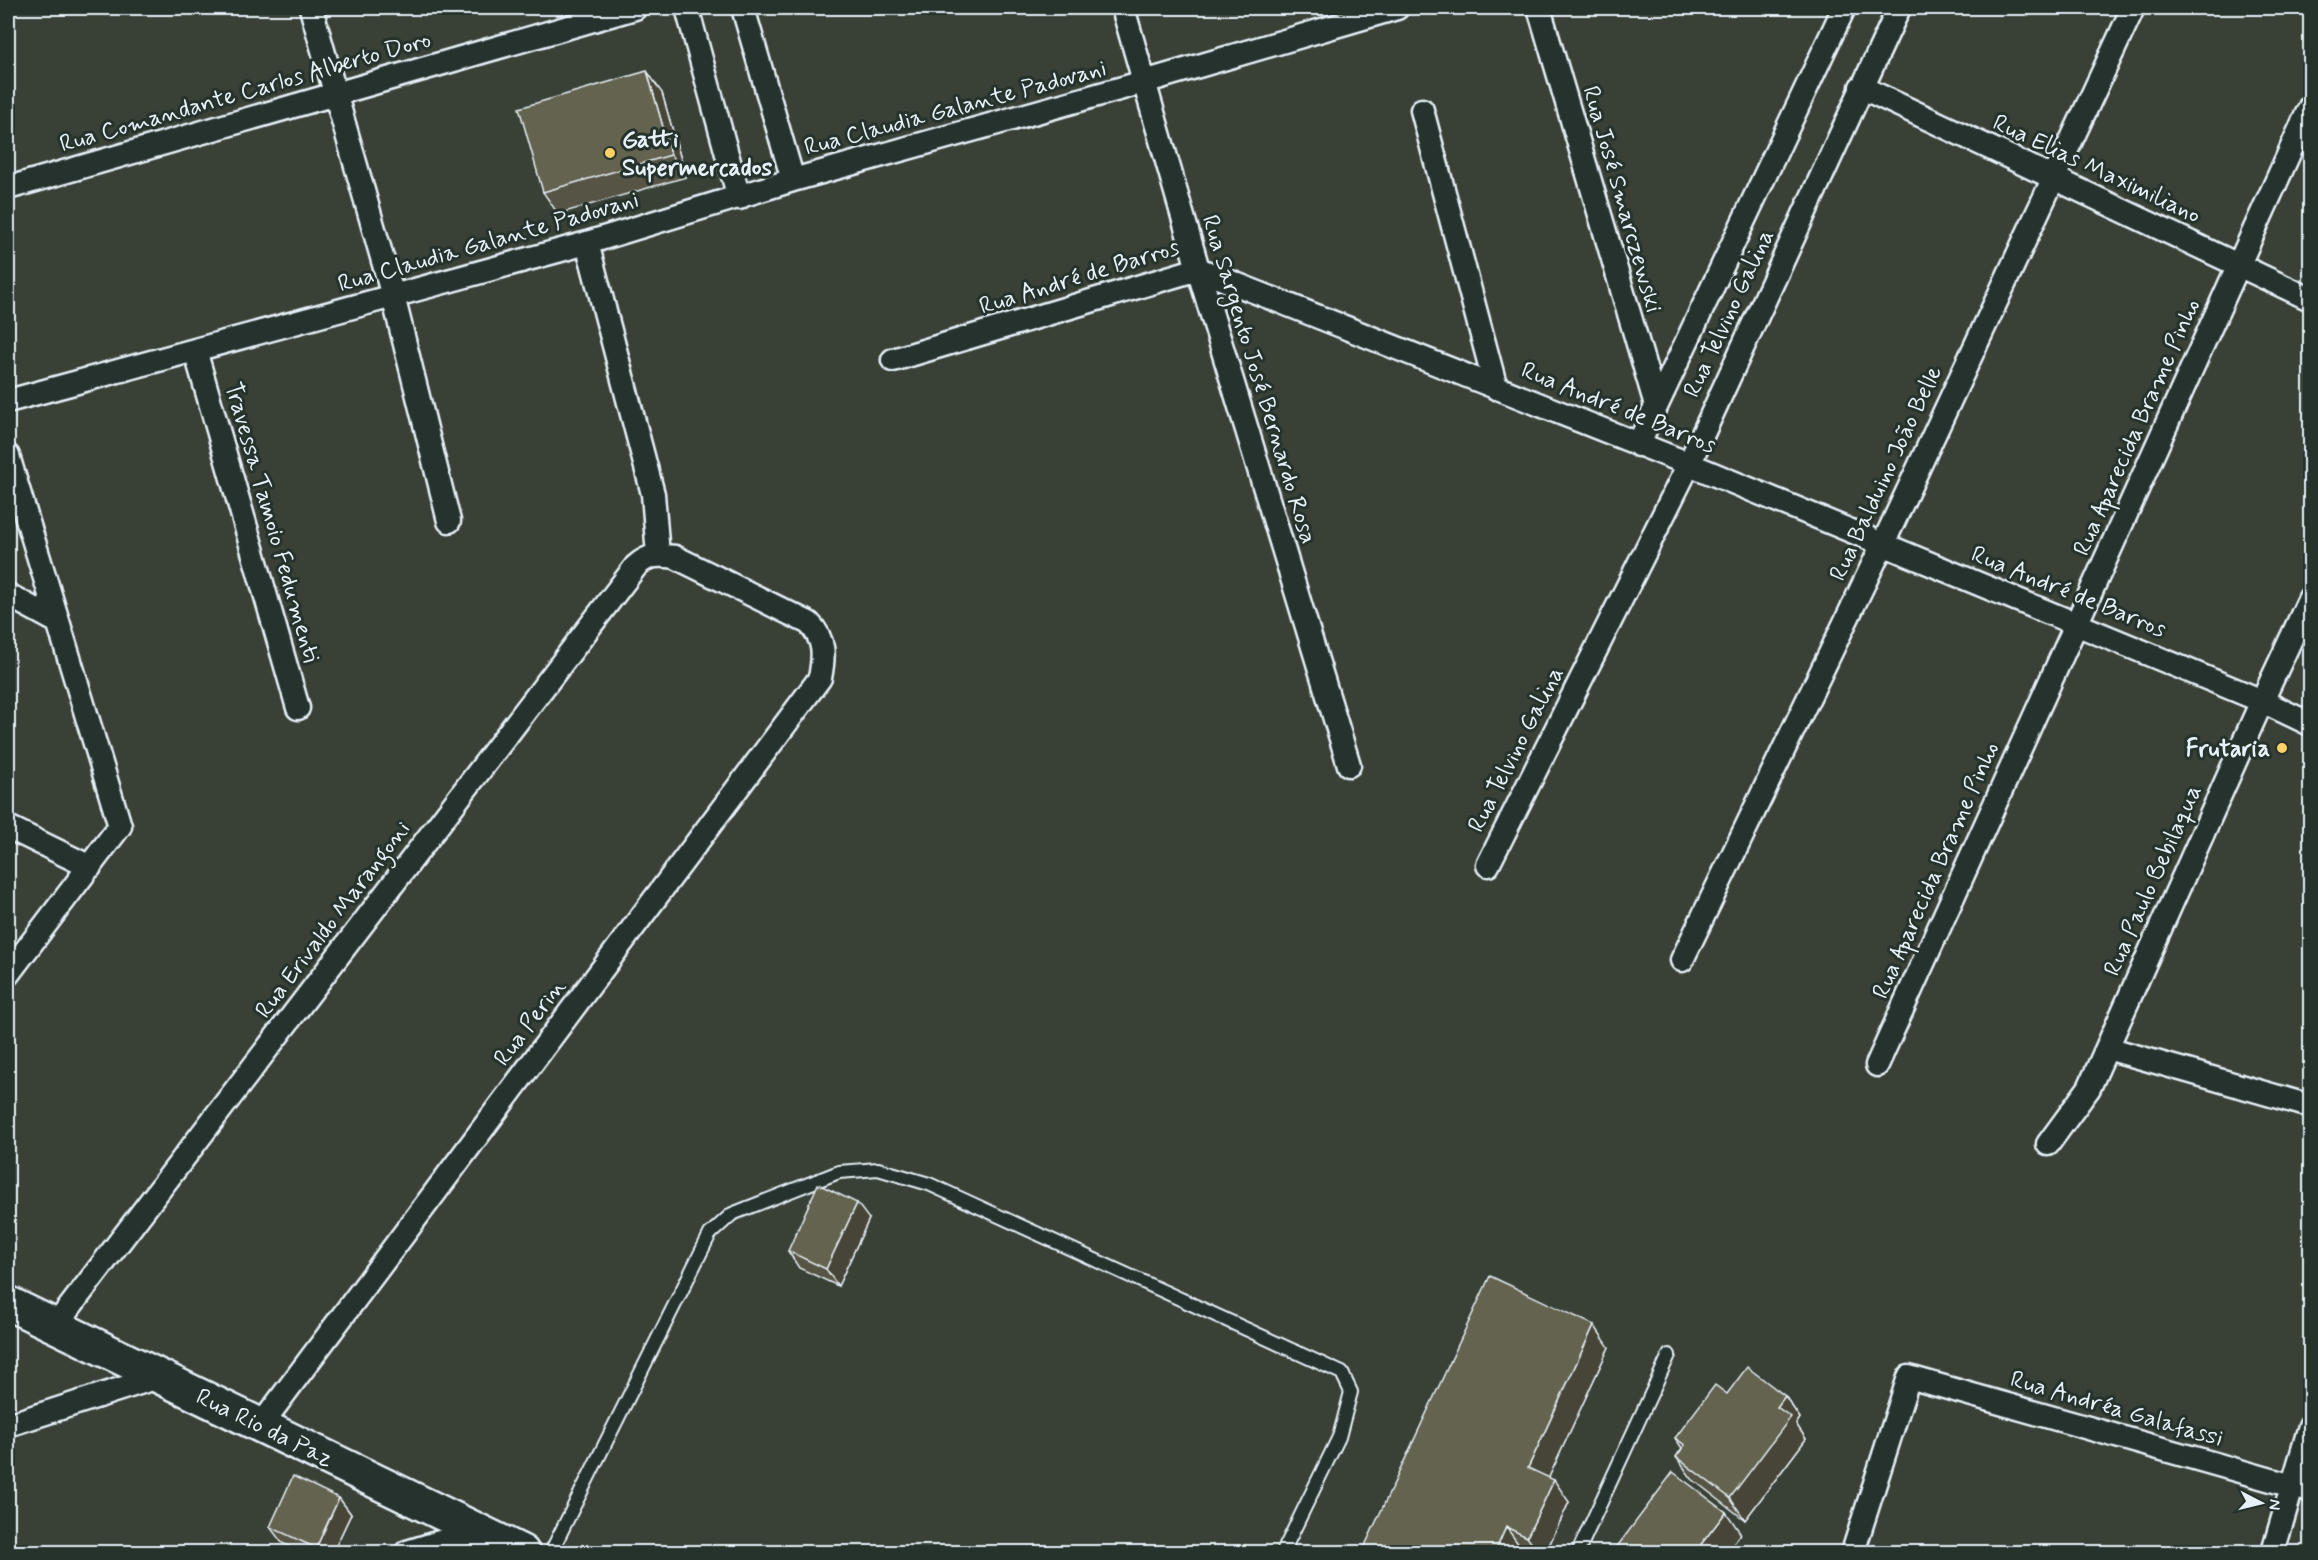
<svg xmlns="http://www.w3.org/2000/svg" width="2318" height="1560" font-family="Mynerve,sans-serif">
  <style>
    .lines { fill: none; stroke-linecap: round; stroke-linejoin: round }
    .service-casing { stroke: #e8f1f8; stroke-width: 16 }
    .minor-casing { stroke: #e8f1f8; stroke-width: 27 }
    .secondary-casing { stroke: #e8f1f8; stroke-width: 38 }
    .service { stroke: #26332d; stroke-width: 12 }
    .minor { stroke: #26332d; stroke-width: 22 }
    .secondary { stroke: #26332d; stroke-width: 33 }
    .wall { fill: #565544; stroke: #e8f1f8; stroke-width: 1.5 }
    .shaded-wall { fill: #464537; stroke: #e8f1f8; stroke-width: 1.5 }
    .building { fill: #64634f; stroke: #e8f1f8; stroke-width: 1.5 }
    .poi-dot { fill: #ffd166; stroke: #26332d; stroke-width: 2 }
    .labels { text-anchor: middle; stroke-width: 6; stroke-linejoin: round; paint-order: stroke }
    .street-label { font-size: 24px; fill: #e8f1f8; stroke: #26332d }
    .poi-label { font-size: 24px; font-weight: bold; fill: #e8f1f8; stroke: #26332d; text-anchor: start }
  </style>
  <rect width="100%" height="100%" fill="#394137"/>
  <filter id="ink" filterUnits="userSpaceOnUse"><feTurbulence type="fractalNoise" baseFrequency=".0167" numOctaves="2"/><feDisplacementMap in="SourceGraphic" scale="12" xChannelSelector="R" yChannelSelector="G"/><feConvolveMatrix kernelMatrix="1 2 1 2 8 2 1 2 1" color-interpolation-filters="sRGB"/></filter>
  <g filter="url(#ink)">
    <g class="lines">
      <g class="service-casing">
        <path id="service" d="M551 1552 710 1234 732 1214 839 1172 878 1169 929 1184 1342 1373 1351 1392 1339 1437 1283 1552
          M1578 1552 1669 1355"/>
      </g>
      <g class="minor-casing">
        <path id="minor" d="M311 8 393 296 449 521
          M687 8 739 198
          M743 8 793 180
          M1123 8 1198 269 1349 765
          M1539 8 1656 405
          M1861 87 2310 299
          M1422 110 1496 388
          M8 188 635 8
          M587 243 653 494 658 555
          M195 350 298 708
          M893 360 1198 269 1689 464 2262 701 2310 724
          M8 401 587 243 793 180 1144 82 1397 8
          M1638 445 1844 8
          M8 456 120 826 8 974
          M8 595 58 622
          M8 827 90 867
          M1488 865 1689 464 1899 8
          M1682 960 1883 544 2133 8
          M2107 1048 2310 1106
          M1877 1065 2310 107
          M2048 1144 2089 1088 2262 701 2310 598
          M56 1325 636 566C649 554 659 555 675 557L809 623C826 640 824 657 820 678L261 1425
          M8 1425 161 1376
          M407 1552 476 1531
          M1853 1552 1909 1377 2310 1491
          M2273 1552 2310 1426"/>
      </g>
      <g class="secondary-casing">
        <path id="secondary" d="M8 1303 522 1552"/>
      </g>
      <use href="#service" class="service"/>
      <use href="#minor" class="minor"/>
      <use href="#secondary" class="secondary"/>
    </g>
    <path class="wall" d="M662 93 686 177 558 214 543 192Z
      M869 1219 838 1286 799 1268 788 1251Z
      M1609 1347 1549 1477 1569 1502 1546 1552H1528L1522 1549 1362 1552Z
      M1785 1396 1800 1418 1796 1424 1806 1439 1745 1520 1692 1479 1676 1457 1682 1448 1675 1438Z
      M339 1498 351 1514 333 1552H301L282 1543 270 1527Z"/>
    <path class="shaded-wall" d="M647 71 662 93 686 177 671 155Z
      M857 1203 869 1219 838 1286 826 1269Z
      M1594 1325 1609 1347 1543 1490 1528 1468Z
      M1785 1396 1800 1418 1796 1424 1806 1439 1745 1520 1730 1498 1777 1407Z
      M1554 1480 1569 1502 1546 1552H1538L1527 1537Z
      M339 1498 351 1514 333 1552H319L316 1548Z
      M1726 1512 1741 1534 1727 1552H1695Z
      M1506 1527 1522 1549 1520 1552H1495Z"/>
    <path class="building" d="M647 71 671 155 543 192 519 108Z
      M818 1184 857 1203 826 1269 788 1251Z
      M1490 1276 1594 1325 1528 1468 1554 1480 1527 1537 1506 1527 1495 1552H1362Z
      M1747 1367 1785 1396 1777 1407 1791 1417 1730 1498 1676 1457 1685 1445 1675 1438 1715 1385 1727 1394Z
      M1673 1472 1726 1512 1695 1552H1613Z
      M293 1476 339 1498 316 1548 270 1527Z"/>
  </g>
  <g class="poi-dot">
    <circle cx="610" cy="153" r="6"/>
    <circle cx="2282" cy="748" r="6"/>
  </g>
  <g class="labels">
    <g class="street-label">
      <text transform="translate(245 91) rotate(-16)" y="8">Rua Comandante Carlos Alberto Doro</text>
      <text transform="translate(955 107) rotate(-15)" y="8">Rua Claudia Galante Padovani</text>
      <text transform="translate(2097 168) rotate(25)" y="8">Rua Elias Maximiliano</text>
      <text transform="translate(1623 199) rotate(74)" y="8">Rua José Smarczewski</text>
      <text transform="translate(488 241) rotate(-16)" y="8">Rua Claudia Galante Padovani</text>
      <text transform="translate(1079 276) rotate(-17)" y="8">Rua André de Barros</text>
      <text transform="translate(1728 313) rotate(-65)" y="8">Rua Telvino Galina</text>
      <text transform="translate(1260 379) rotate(73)" y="8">Rua Sargento José Bernardo Rosa</text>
      <text transform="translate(1619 407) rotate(22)" y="8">Rua André de Barros</text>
      <text transform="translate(2136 427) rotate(-66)" y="8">Rua Aparecida Brame Pinho</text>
      <text transform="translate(1885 473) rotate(-65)" y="8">Rua Balduino João Belle</text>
      <text transform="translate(273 522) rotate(74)" y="8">Travessa Tamoio Fedumenti</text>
      <text transform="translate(2069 591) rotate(22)" y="8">Rua André de Barros</text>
      <text transform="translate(1515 749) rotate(-63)" y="8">Rua Telvino Galina</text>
      <text transform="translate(1935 870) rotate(-66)" y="8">Rua Aparecida Brame Pinho</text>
      <text transform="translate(2152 880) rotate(-66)" y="8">Rua Paulo Bebilaqua</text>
      <text transform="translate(332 919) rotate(-53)" y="8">Rua Erivaldo Marangoni</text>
      <text transform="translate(529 1022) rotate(-53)" y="8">Rua Perin</text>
      <text transform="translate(2117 1408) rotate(16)" y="8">Rua Andréa Galafassi</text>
      <text transform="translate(265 1427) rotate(26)" y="8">Rua Rio da Paz</text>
    </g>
    <g class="poi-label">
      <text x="622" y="147">Gatti<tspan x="622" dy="28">Supermercados</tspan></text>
      <text x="2270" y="756" text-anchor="end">Frutaria</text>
    </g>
  </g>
  <rect width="2318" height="1560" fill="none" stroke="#26332d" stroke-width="30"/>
  <rect x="15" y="15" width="2288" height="1530" fill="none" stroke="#e8f1f8" stroke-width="2" filter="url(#ink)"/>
  <g transform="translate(2261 1503) rotate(97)" stroke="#26332d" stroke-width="4.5" paint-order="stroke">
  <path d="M0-4.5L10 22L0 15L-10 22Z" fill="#e8f1f8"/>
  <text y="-9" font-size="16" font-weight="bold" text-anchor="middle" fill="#e8f1f8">N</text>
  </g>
</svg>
